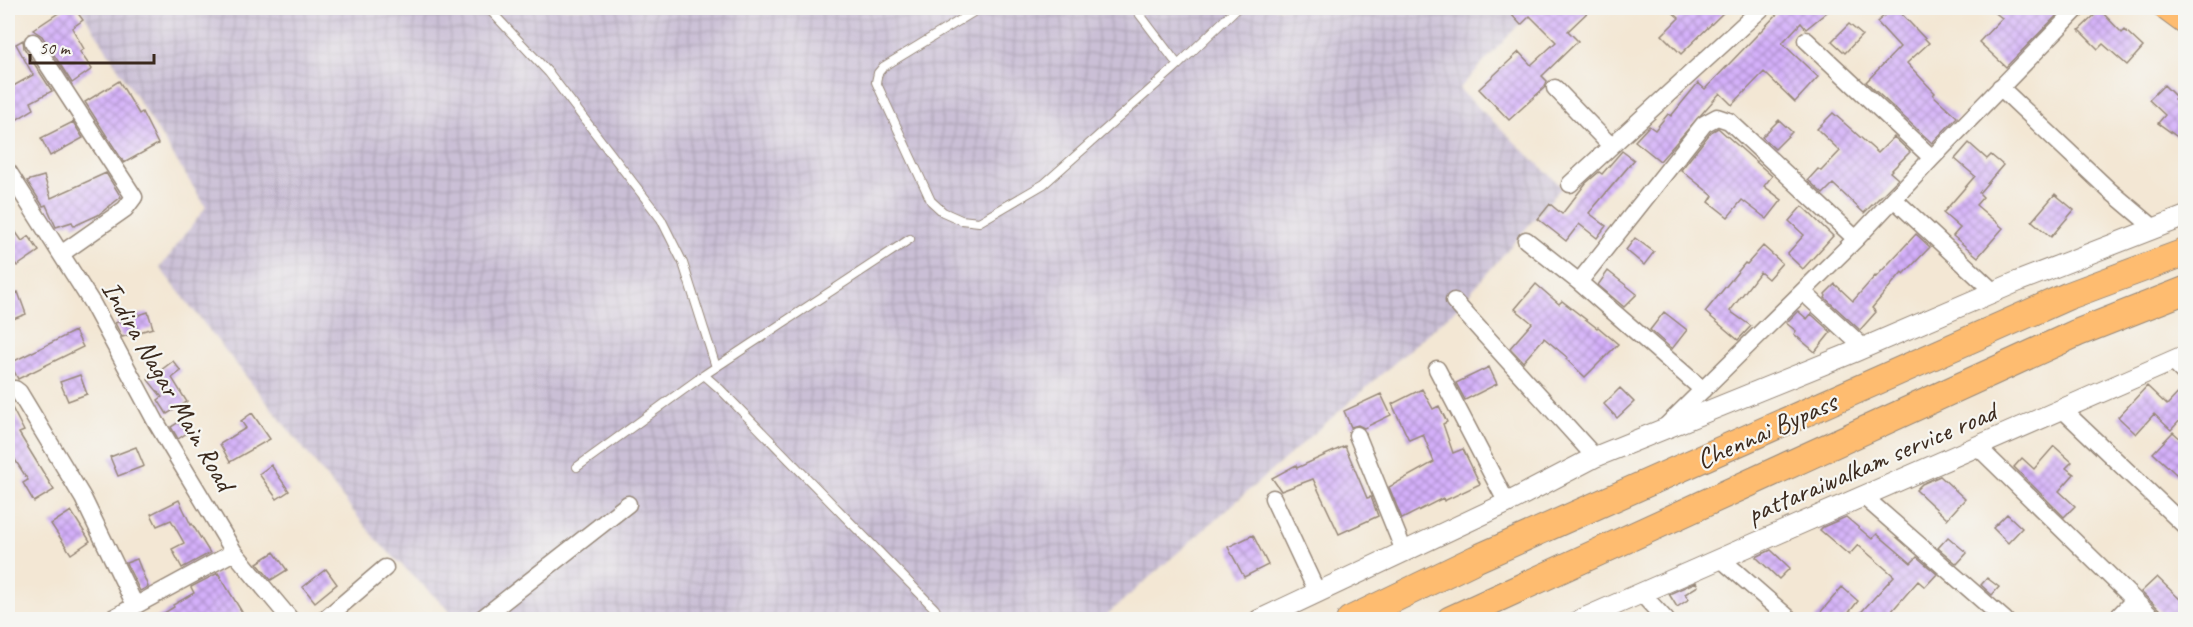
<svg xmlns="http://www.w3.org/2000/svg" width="2193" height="627" font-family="Caveat,sans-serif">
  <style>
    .industrial { fill: url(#industrial-grid) }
    .building { fill: url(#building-cross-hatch) }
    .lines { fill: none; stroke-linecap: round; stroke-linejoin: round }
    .service-casing { stroke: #978879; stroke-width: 10 }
    .minor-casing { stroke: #978879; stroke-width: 19 }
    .tertiary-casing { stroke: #978879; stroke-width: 22 }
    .primary-casing { stroke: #978879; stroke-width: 28 }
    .trunk-casing { stroke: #978879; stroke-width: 29 }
    .service { stroke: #fff; stroke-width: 8 }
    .minor { stroke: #fff; stroke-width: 16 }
    .tertiary { stroke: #fff; stroke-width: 20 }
    .primary { stroke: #febc70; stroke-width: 26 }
    .trunk { stroke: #febc70; stroke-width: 27 }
    .labels { text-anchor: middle; stroke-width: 4.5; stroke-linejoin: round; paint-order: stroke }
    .street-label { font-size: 28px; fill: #3b2a1e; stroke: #f6f6f2 }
  </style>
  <defs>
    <pattern id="industrial-grid" width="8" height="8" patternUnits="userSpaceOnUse" patternTransform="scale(1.5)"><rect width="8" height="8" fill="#cabfd6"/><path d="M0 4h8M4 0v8" fill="none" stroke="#aea4b7"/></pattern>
    <pattern id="building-cross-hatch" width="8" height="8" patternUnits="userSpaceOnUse" patternTransform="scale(1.5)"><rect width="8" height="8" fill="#d4b0fa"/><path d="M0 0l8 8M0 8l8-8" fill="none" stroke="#ad8fca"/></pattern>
  </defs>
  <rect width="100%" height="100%" fill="#f6f6f2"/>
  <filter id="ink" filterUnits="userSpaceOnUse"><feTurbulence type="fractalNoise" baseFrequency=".0167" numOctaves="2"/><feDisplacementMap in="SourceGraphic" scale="12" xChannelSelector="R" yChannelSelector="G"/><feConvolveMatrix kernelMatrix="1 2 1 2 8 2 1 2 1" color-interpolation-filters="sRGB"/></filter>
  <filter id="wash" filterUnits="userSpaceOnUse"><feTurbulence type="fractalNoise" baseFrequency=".008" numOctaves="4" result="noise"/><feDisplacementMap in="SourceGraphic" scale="24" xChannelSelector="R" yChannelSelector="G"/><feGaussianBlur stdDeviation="1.35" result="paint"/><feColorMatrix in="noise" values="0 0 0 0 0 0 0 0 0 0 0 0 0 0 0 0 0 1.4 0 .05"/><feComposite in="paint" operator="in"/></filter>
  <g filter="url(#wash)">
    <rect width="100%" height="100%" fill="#f3e7d4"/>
    <path class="industrial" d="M80 8H1534L1459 89 1562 187 1456 309 1102 619H458L377 541 160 268 206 207Z"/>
    <g id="blocks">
      <path class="building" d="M66 8H74L83 20 72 28 84 49 80 52 92 69 72 83 42 36 33 30Z
        M1520 8H1592L1568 31 1578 41 1542 76 1547 81 1545 87 1509 120 1479 89 1519 52 1531 65 1556 42 1530 16 1521 25 1512 15Z
        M1668 8H1728L1681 54 1662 35 1679 18Z
        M1783 8H1832L1806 29 1801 23 1782 43 1818 77 1795 102 1764 72 1732 105 1720 93 1660 161 1635 141 1649 126 1655 130 1668 114 1671 116 1698 83 1705 89Z
        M1893 8H1896L1929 43 1907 63 1935 93 1933 95 1957 117 1932 143 1866 82 1900 47 1877 22Z
        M1989 8H2064L2006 67 1979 42 2002 18Z
        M2100 10 2122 33 2125 30 2143 47 2127 65 2103 44 2098 49 2079 30Z
        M1849 24 1862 35 1845 53 1832 41Z
        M23 40 24 48 52 91 31 102 34 109 8 125V89L33 75 16 44Z
        M119 81 139 114 142 112 158 144 124 163 85 102Z
        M2164 85 2176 97 2174 99 2186 109V143L2158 123 2165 115 2149 100Z
        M1833 113 1878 153 1894 137 1910 152 1890 172 1898 179 1864 213 1833 184 1823 194 1808 180 1818 169 1821 171 1840 151 1817 129Z
        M1779 120 1792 132 1775 149 1762 137Z
        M73 122 83 138 50 156 41 138Z
        M1718 128 1772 176 1764 186 1782 200 1767 219 1742 200 1728 217 1709 202 1713 196 1681 170 1711 132Z
        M1969 143 1987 159 1991 155 2003 165 1979 193 1983 197 1976 205 2003 228 1978 257 1953 236 1960 228 1943 213 1975 176 1955 159Z
        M1622 151 1634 160 1589 213 1606 226 1597 238 1579 224 1566 241 1538 219 1550 204 1562 214 1586 183 1599 172 1602 174Z
        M106 173 121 197 98 215 74 226 72 222 56 227 46 205 43 206 27 181 44 176 51 198Z
        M2055 194 2074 210 2051 237 2032 221Z
        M1802 206 1833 236 1803 269 1787 254 1804 235 1789 221Z
        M8 221 22 241 29 236 39 251 17 266 8 252Z
        M1916 234 1930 247 1904 274 1902 272 1872 308 1876 312 1860 330 1825 298 1826 296 1825 294 1835 284 1853 301 1875 276 1876 277Z
        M1635 238 1654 252 1644 265 1626 250Z
        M1763 246 1782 263 1768 279 1760 272 1730 311 1751 326 1738 340 1705 312 1745 263 1747 264Z
        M1608 271 1637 294 1624 307 1598 285Z
        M1536 284 1559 304 1562 301 1597 328 1598 327 1618 344 1585 377 1566 359 1568 358 1544 338 1523 362 1510 348 1532 323 1515 309Z
        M18 292 26 314 8 321V296Z
        M1798 311 1807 319 1811 314 1831 332 1815 352 1794 334 1796 331 1786 323Z
        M148 312 153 328 122 337 115 323Z
        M1664 312 1687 330 1672 349 1650 330Z
        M75 331 83 347 18 379 10 363Z
        M173 361 181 371 172 378 187 402 167 414 158 400 162 397 148 380Z
        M1489 367 1497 384 1465 400 1456 383Z
        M80 375 87 394 68 401 60 382Z
        M2186 385V414L2171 430 2154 414 2136 434 2118 417 2147 386 2167 405Z
        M1620 388 1634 402 1617 418 1604 404Z
        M1422 389 1433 409 1439 406 1447 422 1443 424 1453 453 1463 449 1480 484 1444 501 1443 498 1402 519 1389 487 1434 462 1423 434 1409 440 1392 404Z
        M1381 394 1391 415 1364 428 1358 425 1351 427 1344 411Z
        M8 400 24 431 19 433 54 490 34 502 23 483 28 480 8 449Z
        M252 413 270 439 230 462 220 444 246 428 241 421Z
        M182 420 190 431 178 439 171 427Z
        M2173 432 2186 444V483L2153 453Z
        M1345 446 1367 498 1371 497 1378 516 1339 534 1313 479 1281 491 1272 478 1296 465 1297 468Z
        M2054 446 2072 462 2066 468 2074 474 2059 491 2075 506 2064 517 2014 467 2022 458 2034 469Z
        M136 447 144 466 118 476 110 457Z
        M271 465 289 491 277 499 259 474Z
        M1940 476 1965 499 1947 519 1916 490 1922 484Z
        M179 500 191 525 192 524 210 553 182 568 172 549 184 543 171 520 157 526 151 514Z
        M71 511 90 541 71 554 51 524Z
        M2007 514 2022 528 2008 543 1993 528Z
        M1846 517 1872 539 1877 534 1911 563 1917 557 1937 574 1925 587 1918 581 1884 620H1854L1894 576 1858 545 1849 555 1820 530 1823 527Z
        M1253 535 1268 565 1244 577 1228 547Z
        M1948 537 1967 553 1957 564 1938 548Z
        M1771 550 1790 568 1779 579 1756 557Z
        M274 552 287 570 271 580 257 563Z
        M137 559 148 587 140 591 126 563Z
        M326 569 337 584 315 602 303 587Z
        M218 573 242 612 231 620H153L174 607 173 605 194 593 191 587Z
        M2157 577 2186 605V611L2177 620H2165L2162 612 2141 592Z
        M1987 578 1999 587 1992 595 1981 585Z
        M1696 582 1698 586 1685 594 1689 599 1677 607 1669 594Z
        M1842 587 1858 601 1843 620H1814Z"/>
    </g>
  </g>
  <g filter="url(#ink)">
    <use href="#blocks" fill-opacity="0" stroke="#978879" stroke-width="1.5"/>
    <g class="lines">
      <g class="service-casing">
        <path id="service" d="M488 8 549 73 661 219 683 263 716 367
          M980 8 883 67 878 73 876 82 931 201 943 212 961 220 979 222 1044 184 1178 65 1237 8
          M1135 8 1178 65
          M704 375 910 239
          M577 467 704 375 720 389 935 609 940 620"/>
      </g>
      <g class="minor-casing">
        <path id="minor" d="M1806 40 1932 158
          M33 42 134 197 125 209 61 254
          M2000 87 2109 190 2154 228
          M1555 88 1611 146
          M8 171 92 303 156 422 234 552 291 620
          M1570 184 1762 8
          M1894 199 1994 292
          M1526 240 1579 282
          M1803 292 1864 348
          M1454 301 1595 457
          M2172 361 2186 375
          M1437 369 1507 503
          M8 390 15 389 19 392 83 498 135 605
          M1703 390 1579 282 1704 124 1717 117 1729 121 1856 239
          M2062 409 2186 527
          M1666 426 1856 239 1932 158 2078 8
          M1357 435 1404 551
          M1978 447 2155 620
          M1863 496 2005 620
          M1273 498 1317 592
          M1720 558 1791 620
          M1641 593 1666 620
          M109 620 234 552
          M324 620 385 568
          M480 620 628 504
          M2115 620 2134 600"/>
      </g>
      <g class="tertiary-casing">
        <path id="tertiary" d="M1259 620 1507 503 1595 457 1854 352 2019 281 2186 216
          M1580 620 2186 355"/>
      </g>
      <g class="primary-casing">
        <path id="primary" d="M2167 8 2186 22"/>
      </g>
      <g class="trunk-casing">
        <path id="trunk" d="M1350 620 1476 559 2068 296 2186 252
          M1450 620 2077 333 2186 290"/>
      </g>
      <use href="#service" class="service"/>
      <use href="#minor" class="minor"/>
      <use href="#tertiary" class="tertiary"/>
      <use href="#primary" class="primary"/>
      <use href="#trunk" class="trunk"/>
    </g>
  </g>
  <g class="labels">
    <g class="street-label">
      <text transform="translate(169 385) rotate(60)" y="10">Indira Nagar Main Road</text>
      <text transform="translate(1766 430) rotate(-24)" y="10">Chennai Bypass</text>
      <text transform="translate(1871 462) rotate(-23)" y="10">pattaraiwalkam service road</text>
    </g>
  </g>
  <rect width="2193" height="627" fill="none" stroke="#f6f6f2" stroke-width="30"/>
  <path d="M30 54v9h124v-9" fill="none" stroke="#3b2a1e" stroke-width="3"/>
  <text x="39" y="54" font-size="18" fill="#3b2a1e" stroke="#f6f6f2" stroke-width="4.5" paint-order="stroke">50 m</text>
</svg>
